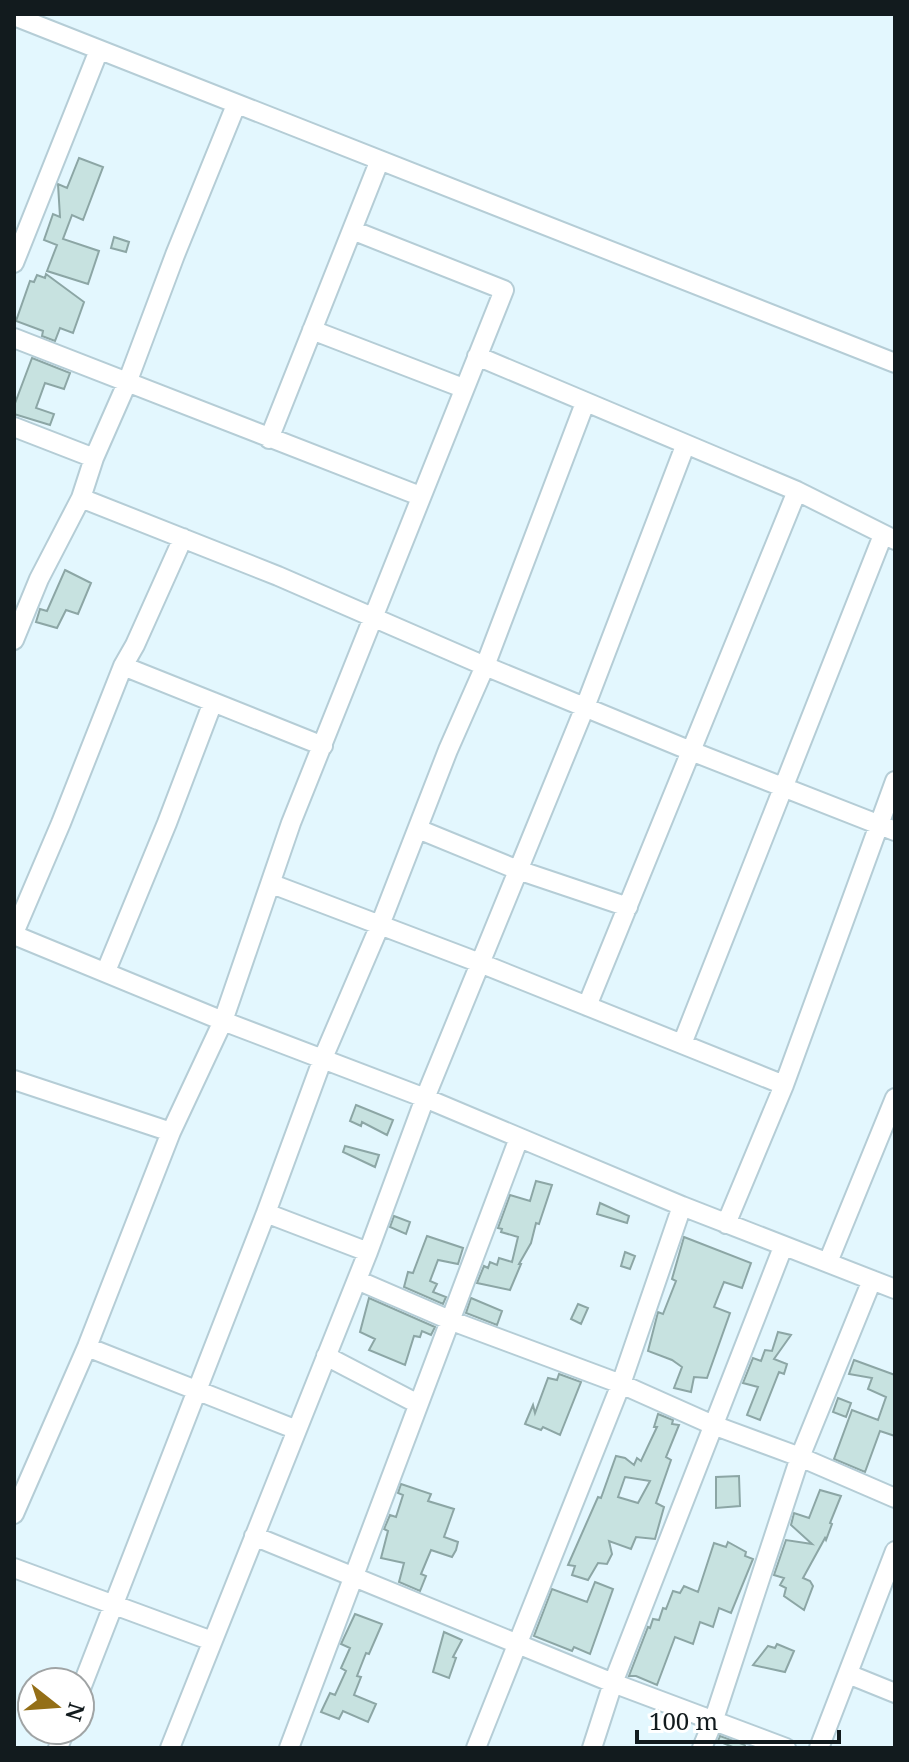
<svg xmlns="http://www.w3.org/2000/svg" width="909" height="1762" font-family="'Noto Serif',serif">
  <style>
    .building { fill: #c7e2e0; stroke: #8ca6a5; stroke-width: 2; fill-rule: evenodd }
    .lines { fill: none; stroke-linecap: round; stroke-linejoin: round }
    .minor-casing { stroke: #b5cdd6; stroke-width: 22 }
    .minor { stroke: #fff; stroke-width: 18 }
  </style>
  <rect width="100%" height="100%" fill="#e3f7fe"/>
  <path class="building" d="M79 158 103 167 83 220 72 215 63 239 99 251 88 284 47 271 57 245 44 240 53 214 60 217 58 184 67 188Z
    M114 237 129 242 126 252 111 248Z
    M46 274 84 302 73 333 60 328 55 341 42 336 43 331 16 321 30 281 34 282 37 275 45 278Z
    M32 358 70 373 64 389 45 383 36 408 54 414 50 425 14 414V406Z
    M65 570 91 583 78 614 66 610 57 628 36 622 40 609 47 611Z
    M356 1105 393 1120 387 1135 362 1122 361 1126 350 1121Z
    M345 1146 379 1155 375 1167 343 1152Z
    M536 1181 552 1185 539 1224 536 1223 531 1243 519 1264H521L510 1290 477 1283 484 1266 488 1268 490 1262 497 1265 499 1258 512 1262 518 1237 501 1232 502 1229 498 1228 510 1195 530 1201Z
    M600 1203 629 1216 627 1223 597 1214Z
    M394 1216 410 1222 406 1234 390 1227Z
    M427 1236 463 1248 458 1264 438 1260 430 1281 437 1284 433 1292 446 1297 443 1304 404 1287 408 1272 413 1273Z
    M684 1237 751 1263 742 1288 724 1282 714 1307 730 1313 707 1378 694 1377 691 1392 674 1388 682 1367 672 1360 648 1351 658 1312 663 1314 676 1281 672 1279Z
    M625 1252 635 1256 630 1269 621 1266Z
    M369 1298 435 1327 431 1335 422 1331 420 1337 414 1336 405 1365 369 1350 375 1339 360 1332Z
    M471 1298 502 1311 497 1325 466 1313Z
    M578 1304 588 1308 581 1324 571 1319Z
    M778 1332 791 1335 774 1359 787 1364 784 1374 779 1372 760 1420 747 1415 758 1387 743 1383 753 1358 761 1361 765 1350 772 1351Z
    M854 1360 895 1375V1436L880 1431 865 1472 834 1459 852 1410 878 1420 886 1397 868 1389 872 1378 849 1374Z
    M559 1374 581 1382 560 1435 543 1427 541 1430 525 1424 533 1405 535 1413 548 1378 557 1380Z
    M838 1398 851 1403 846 1417 833 1412Z
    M658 1414 673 1420 672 1424 679 1425 666 1457 671 1460 656 1503 664 1507 655 1539 636 1537 631 1549 609 1541 612 1554 607 1564 598 1563 588 1580 572 1575 575 1566 568 1565 598 1497 601 1498 616 1456 625 1458 634 1465 637 1458 641 1461 657 1427H654ZM625 1477 650 1481 638 1503 618 1497Z
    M739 1476 740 1506 716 1508V1477Z
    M401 1484 431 1494 428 1501 454 1509 444 1537 458 1542 456 1550 452 1557 431 1550 421 1574 426 1576 420 1591 399 1582 404 1563 381 1558 388 1531 384 1529 390 1515 396 1517 403 1495 398 1493Z
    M820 1490 841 1496 830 1523 832 1524 826 1540 825 1538 803 1578 810 1581 813 1586 804 1610 784 1596 786 1588 780 1585 784 1578 774 1575 786 1540 812 1544 791 1525 794 1513 809 1518Z
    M728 1542 746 1552 745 1556 753 1559 731 1613 719 1608 713 1627 700 1622 693 1644 675 1637 657 1685 636 1676H629L648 1627 650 1628 653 1619 659 1620 663 1608 666 1609 673 1591 680 1593 684 1586 698 1592 714 1543 726 1547Z
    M595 1582 613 1589 590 1654 574 1647 572 1651 534 1636 552 1589 587 1602Z
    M355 1614 382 1624 369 1654 366 1653 357 1676 361 1677 354 1695 376 1704 368 1722 343 1711 339 1719 321 1712 330 1693 335 1695 346 1671 341 1668 350 1648 341 1644Z
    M444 1632 462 1640 453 1657 456 1658 449 1678 433 1672Z
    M777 1644 794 1651 785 1672 753 1665 768 1646 775 1648Z
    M720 1736 745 1745 744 1748H735L718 1741Z"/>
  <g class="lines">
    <g class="minor-casing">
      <path id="minor" d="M14 16 895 363
        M14 263 99 50
        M312 330 463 388
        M14 338 420 496
        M477 356 797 491 895 540
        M14 427 94 458
        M269 439 379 162
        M81 498 278 576 485 666 691 751 895 831
        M14 640 39 579 81 498 94 458 127 383 175 255 236 105
        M123 666 323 746
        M418 829 518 870 628 907
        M272 884 480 963 784 1085
        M14 933 61 823 123 666 135 645 183 538
        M14 935 223 1021 425 1098 682 1206 895 1289
        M106 971 167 823 213 702
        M587 1006 797 491
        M682 1044 883 535
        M14 1080 171 1132
        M266 1213 368 1252
        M726 1224 784 1085 895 781
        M828 1262 895 1098
        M357 1280 452 1321 621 1384 713 1425 800 1457 895 1498
        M87 1347 297 1430
        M326 1356 418 1404
        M14 1514 87 1347 171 1132 223 1021 291 823 504 290 352 230
        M254 1536 613 1683 786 1748
        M14 1568 212 1641
        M848 1674 895 1693
        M80 1691 266 1213 323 1058 380 925 448 750 485 666 585 403
        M58 1748 65 1730
        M170 1748 368 1252 425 1098 585 707 685 446
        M289 1748 519 1138
        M476 1748 621 1384 682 1206
        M592 1748 613 1683 783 1247
        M702 1748 714 1719 800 1457 872 1280
        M819 1748 895 1551"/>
    </g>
    <use href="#minor" class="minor"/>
  </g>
  <rect width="909" height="1762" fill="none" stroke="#121b1e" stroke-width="32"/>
  <g transform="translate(56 1706) rotate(107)"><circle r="38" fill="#ffffff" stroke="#a0a4a5" stroke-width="2"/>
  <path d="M0-6L14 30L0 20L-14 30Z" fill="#946f17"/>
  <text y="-12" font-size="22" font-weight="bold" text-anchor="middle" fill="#121b1e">N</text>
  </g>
  <path d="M637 1730v12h202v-12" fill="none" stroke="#121b1e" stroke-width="4"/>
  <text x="649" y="1730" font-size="24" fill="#121b1e" stroke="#ffffff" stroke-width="6" paint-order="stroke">100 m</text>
</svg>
